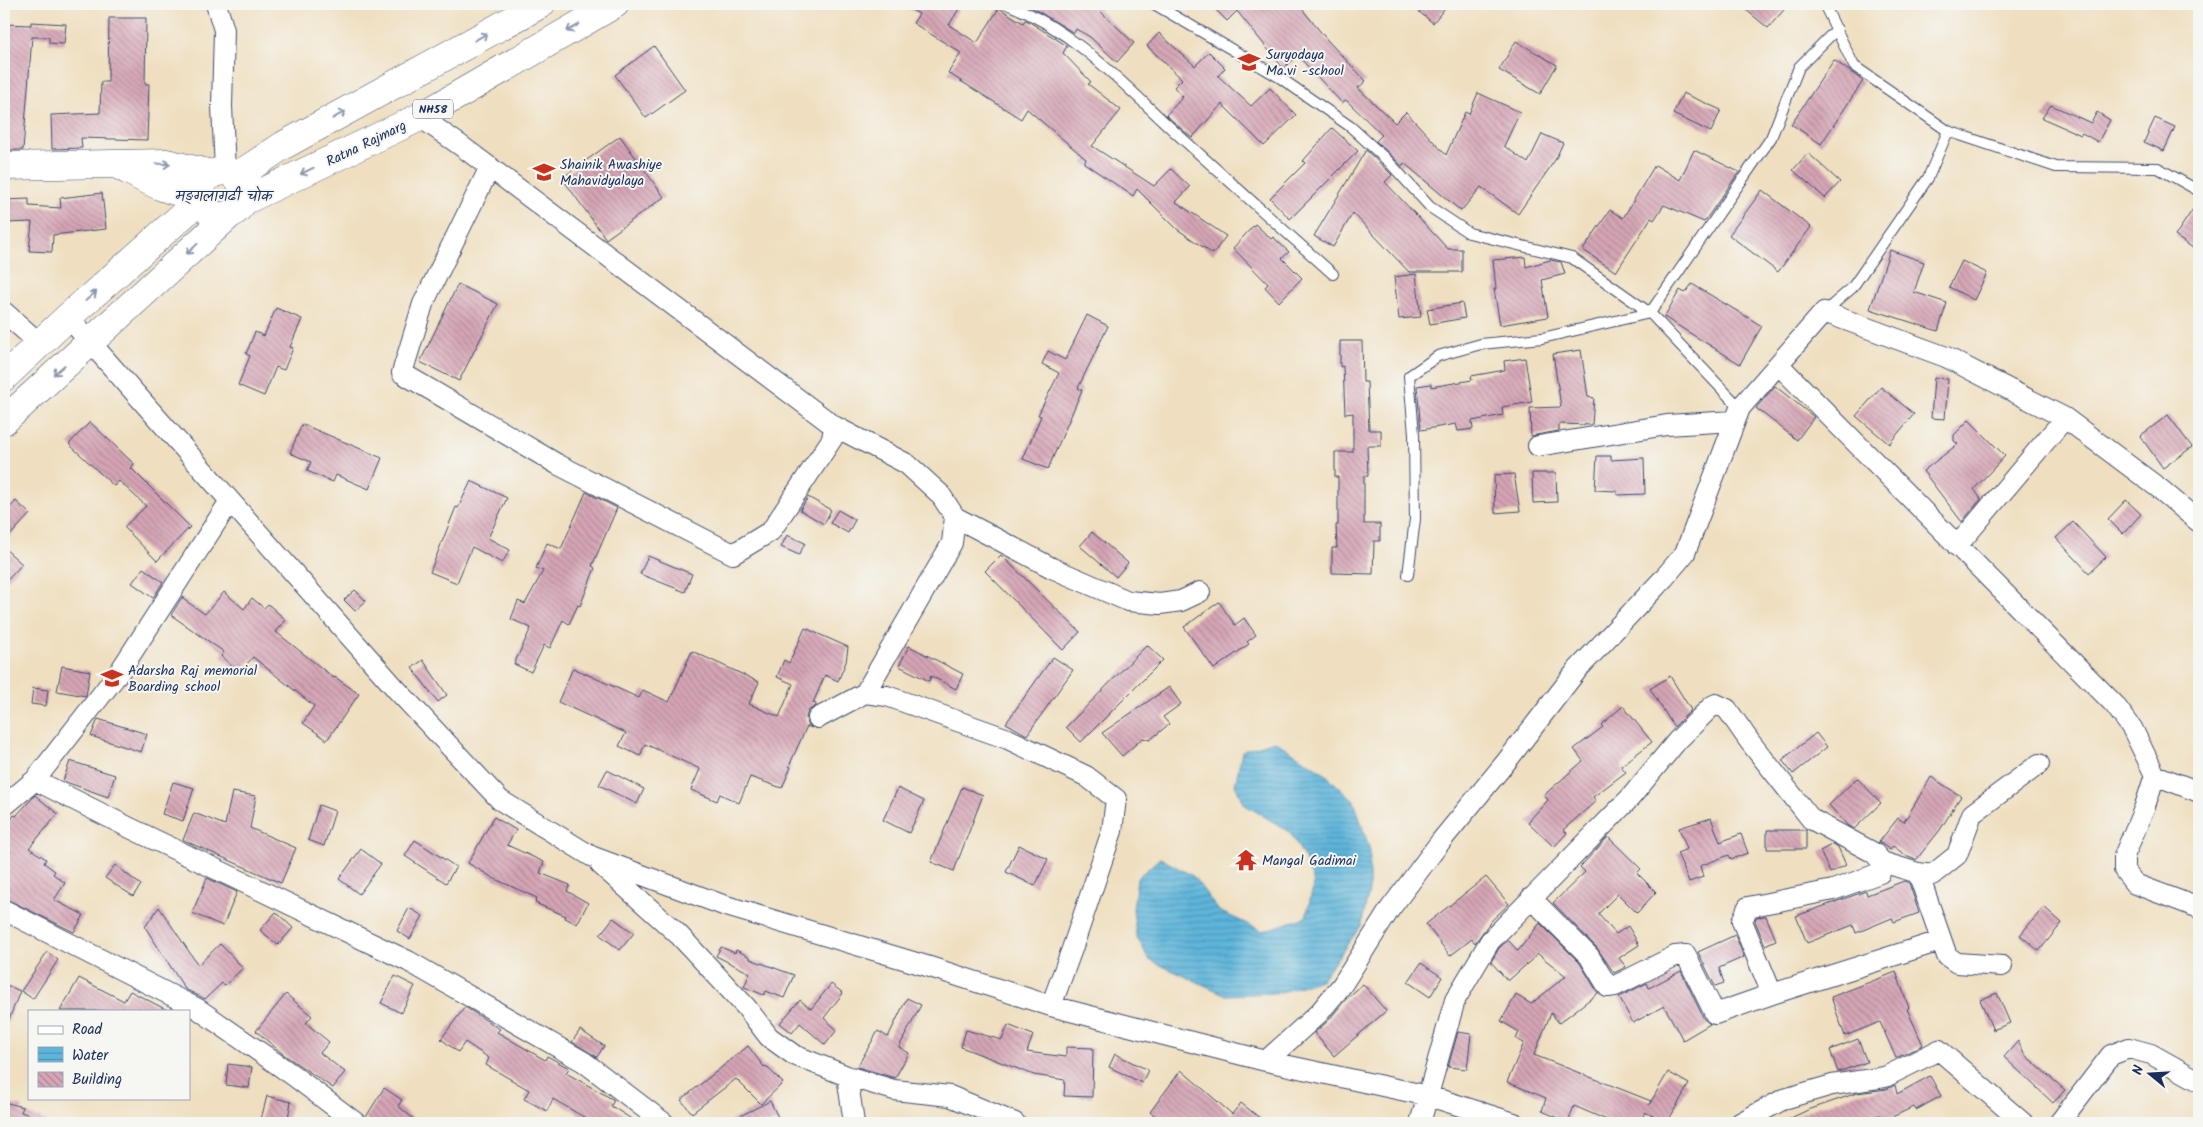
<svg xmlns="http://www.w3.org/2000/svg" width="2203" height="1127" font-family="Kalam,'Playpen Sans Deva',sans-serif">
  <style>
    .water { fill: url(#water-rules); stroke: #3c729c }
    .building { fill: url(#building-back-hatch) }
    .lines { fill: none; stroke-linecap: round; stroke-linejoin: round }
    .service-casing { stroke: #3b496d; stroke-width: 12 }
    .minor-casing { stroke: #3b496d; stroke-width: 22 }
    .secondary-casing { stroke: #3b496d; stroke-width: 29 }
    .primary-casing { stroke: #3b496d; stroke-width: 29 }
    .service { stroke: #fff; stroke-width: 10 }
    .minor { stroke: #fff; stroke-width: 20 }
    .secondary { stroke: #fff; stroke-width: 28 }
    .primary { stroke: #fff; stroke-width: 28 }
    .oneway { stroke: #8d97ae }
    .labels { text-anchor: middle; stroke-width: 4; stroke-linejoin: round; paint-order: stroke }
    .shield { fill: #f6f6f2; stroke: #5d6b8a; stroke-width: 1 }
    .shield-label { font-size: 12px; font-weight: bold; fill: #1b2f5e }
    .poi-label { font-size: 14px; fill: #1b2f5e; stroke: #f6f6f2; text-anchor: start }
    .street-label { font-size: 14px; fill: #1b2f5e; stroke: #f6f6f2 }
    .neighbourhood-label { font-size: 15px; fill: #1b2f5e; stroke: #f6f6f2 }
  </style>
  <defs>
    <pattern id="water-rules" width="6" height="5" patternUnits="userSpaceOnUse" patternTransform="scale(1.25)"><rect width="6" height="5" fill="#5eb5da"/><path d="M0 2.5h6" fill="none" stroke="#4d94b4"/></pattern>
    <pattern id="building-back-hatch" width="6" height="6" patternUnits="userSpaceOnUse" patternTransform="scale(1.25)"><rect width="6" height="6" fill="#d6a5b5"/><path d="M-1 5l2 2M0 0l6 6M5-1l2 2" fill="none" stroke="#ad8796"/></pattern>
  </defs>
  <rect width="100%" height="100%" fill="#f6f6f2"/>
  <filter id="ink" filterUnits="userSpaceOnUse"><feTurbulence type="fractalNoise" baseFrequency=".02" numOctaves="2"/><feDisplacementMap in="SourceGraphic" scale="10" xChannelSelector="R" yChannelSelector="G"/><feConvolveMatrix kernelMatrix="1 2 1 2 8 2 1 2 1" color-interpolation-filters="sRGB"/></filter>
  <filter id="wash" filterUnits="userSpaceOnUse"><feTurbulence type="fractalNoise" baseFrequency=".0096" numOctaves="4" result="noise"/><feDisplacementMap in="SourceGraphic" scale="20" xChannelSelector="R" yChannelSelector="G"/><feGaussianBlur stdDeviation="1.12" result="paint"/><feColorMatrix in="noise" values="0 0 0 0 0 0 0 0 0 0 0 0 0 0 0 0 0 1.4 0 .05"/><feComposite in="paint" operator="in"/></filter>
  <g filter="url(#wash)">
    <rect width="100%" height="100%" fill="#efdfc0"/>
    <path class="water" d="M1275 741 1323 772 1354 801 1370 850 1369 892 1361 926 1321 980 1278 993 1226 995 1149 960 1136 935 1133 909 1137 878 1160 858 1193 876 1219 911 1263 931 1306 917 1314 883 1305 859 1290 832 1245 805 1235 785 1242 751Z"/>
    <g id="blocks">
      <path class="building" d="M900 4H962L949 25 977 43 999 8 1023 23 1025 20 1028 21 1067 46 1063 53 1091 82 1088 84 1121 110 1092 146 1154 186 1171 169 1190 187 1176 202 1226 236 1213 254 1177 229 1137 189 1133 196 1084 163 1086 159 1027 109 1021 119 948 73 961 53 913 23 919 14Z
        M1032 4H1104L1100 11 1134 43 1117 62 1090 37 1076 29 1074 33 1031 7Z
        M1210 4H1298L1328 41 1366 81 1358 88 1395 123 1406 112 1446 155 1465 112 1469 114 1478 93 1520 112 1504 146 1528 163 1542 134 1563 143 1555 160 1518 214 1481 187 1461 211 1404 163 1402 166 1376 141 1382 135 1346 100 1342 103 1298 56 1283 68 1237 11 1227 21Z
        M1409 4H1448L1433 23Z
        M1739 4H1789L1768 28Z
        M109 18H146L145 84H149L147 140 81 138 82 148 52 149 51 115 100 113 101 82H108Z
        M31 22 66 24 64 44 49 43V37H32L23 150H4V24L31 25Z
        M1159 33 1195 66 1209 52 1225 68 1218 76 1251 106 1270 88 1296 115 1264 146 1222 104 1192 138 1166 115 1183 97 1174 87 1182 79 1147 46Z
        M1516 41 1557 65 1540 94 1499 70Z
        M654 46 685 90 646 118 615 75Z
        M1834 60 1863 81 1821 144 1791 124Z
        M1683 93 1721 110 1711 132 1673 114Z
        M2051 105 2091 123 2097 112 2110 120 2098 142 2082 133 2081 135 2042 118Z
        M2155 118 2175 127 2164 151 2144 142Z
        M1332 128 1358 151 1290 219 1270 198 1305 163 1303 161Z
        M620 136 664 197 606 239 562 178Z
        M1366 150 1392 175 1385 182 1448 249H1462V272H1409L1353 213 1333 247 1314 236Z
        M1694 150 1739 172 1704 222 1664 205 1654 220 1651 218 1616 272 1583 250 1610 210 1623 218 1655 165 1680 180Z
        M1808 153 1840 182 1825 198 1793 170Z
        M1762 190 1811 227 1778 272 1729 235Z
        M102 193 106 229 53 235 52 252 29 251 32 222 5 223 4 200 29 199V206L61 208 60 198Z
        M2199 200V252L2175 236Z
        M1255 224 1271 239 1273 237 1289 252 1282 258 1302 278 1279 302 1265 287 1268 284 1233 248Z
        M1890 250 1924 262 1914 292 1947 303 1938 331 1870 309Z
        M1525 257 1526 267 1550 260 1561 262 1565 274 1542 280 1548 317 1500 325 1494 289H1496L1493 260Z
        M1962 261 1987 273 1974 300 1949 287Z
        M1416 274 1421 317 1399 319 1394 277Z
        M458 284 498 304 459 381 420 362Z
        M1692 284 1762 326 1740 364 1664 317 1680 290 1685 293Z
        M1462 303 1465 318 1430 324 1427 309Z
        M276 308 302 319 290 347 293 348 284 370 276 367 264 396 238 385 250 356 246 354 255 332 264 336Z
        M1087 315 1108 326 1078 388 1082 390 1048 469 1023 459 1041 416 1038 415 1059 373 1042 364 1048 351 1065 360Z
        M1340 341H1362L1363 382H1367L1369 430H1381V446H1367L1368 476H1364V524H1380V541H1374L1373 574 1332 573V548H1337L1336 525H1338V477H1335V452H1353V413L1345 414 1343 366 1340 367Z
        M1581 350 1588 397 1594 398 1592 425 1559 424V431L1531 436 1530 408 1561 407 1553 354Z
        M1525 358 1532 402 1502 407 1503 415 1472 421 1473 429 1458 431 1456 424 1421 430 1417 386 1431 384V387L1472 380 1471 376 1505 370 1504 361Z
        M1934 378 1948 379 1945 419 1931 418Z
        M1775 386 1814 417 1797 440 1756 408Z
        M1881 387 1914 414 1889 444 1856 416Z
        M2168 415 2192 447 2163 468 2140 436Z
        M1969 420 2005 456 1974 489 1981 499 1962 522 1923 471 1958 444 1954 441V435Z
        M90 422 134 464 131 468 190 527 157 561 124 527 146 506 119 481 114 486 69 444Z
        M302 424 382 458 369 489 336 475 333 482 307 471 311 462 290 453Z
        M1597 456H1611V460L1644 458 1645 494 1617 495V491L1595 490Z
        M1532 473H1556L1557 502 1533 503Z
        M1514 474 1520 511 1495 513 1494 475Z
        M471 481 507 498 488 538 510 550 502 563 472 547 457 583 430 572 456 507 458 508Z
        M586 492 617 508 592 566 595 568 580 606 578 605 569 624 563 620 550 648 544 645 531 672 514 664 531 628 511 619 518 601 525 604 543 571 536 568 547 543 561 549Z
        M808 497 831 510 824 524 800 510Z
        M2126 500 2141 514 2123 534 2108 519Z
        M16 501 30 514 4 542V514Z
        M838 510 855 520 848 533 830 523Z
        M2073 522 2106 557 2089 573 2056 538Z
        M1092 532 1128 563 1116 577 1080 546Z
        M787 535 805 543 799 555 781 547Z
        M4 548 22 564 4 584Z
        M1001 555 1080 632 1063 650 985 571Z
        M648 556 692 574 685 592 640 574Z
        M143 568 163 582 153 598 132 583Z
        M355 590 366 601 355 611 344 600Z
        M224 592 244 609 252 598 264 608 268 604 286 620 276 632 334 678 335 677 359 694 327 740 303 723 314 706 253 657 239 673 221 656 224 652 171 615 183 596V599L205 614Z
        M1219 602 1235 625 1244 618 1256 635 1247 642 1249 644 1214 669 1184 627Z
        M805 628 848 647 846 662 838 681 825 675 813 703 816 704V706L808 711 806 717 807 723 812 728 807 726 789 766 791 767 782 788 750 777 739 803 720 794 717 801 691 790 700 769 645 744 640 756 619 746 626 733 558 702 573 668 639 698 643 690 669 702 692 651 759 682 749 704 779 717 793 684 777 677 784 660 789 663Z
        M1147 645 1163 660 1081 742 1066 727Z
        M909 646 963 674 956 689 931 676 929 681 899 666Z
        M1053 657 1073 670 1027 735 1006 723Z
        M423 660 447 695 438 702 412 668Z
        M62 666 90 671 86 696 57 691Z
        M1670 676 1691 710 1674 727 1650 689Z
        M1169 687 1181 704 1163 717 1169 724 1150 740 1143 738 1122 756 1102 733Z
        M33 688 48 690 46 706 31 704Z
        M1623 706 1652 742 1621 766 1626 772 1593 797 1596 801 1563 830 1567 833 1554 847 1528 822 1548 800 1544 795 1583 761 1574 749 1603 727 1601 725Z
        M98 719 147 734 141 752 91 736Z
        M1816 733 1827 747 1793 774 1782 760Z
        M70 761 115 775 108 797 63 781Z
        M607 770 644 789 637 804 599 785Z
        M1931 777 1961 796 1940 830 1916 860 1908 857 1893 846 1890 850 1879 842 1898 818 1904 822Z
        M1857 778 1881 803 1854 829 1848 826 1829 805Z
        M173 782 194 788 183 821 162 814Z
        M962 787 983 795 954 871 931 862Z
        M898 788 924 801 909 833 883 820Z
        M232 792 256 796 250 828 296 848 281 883 183 840 194 813 225 825Z
        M35 795 58 814 29 848 46 859 44 863 55 871 53 874 65 883 54 900 84 915 74 932 4 898V861L11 852 4 846V831L14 815 16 816Z
        M319 805 335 811 324 846 308 840Z
        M494 817 516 830 507 845 544 862 540 873 570 885 567 891 588 903 577 924 565 918 566 916 535 903 537 898 495 879 468 863Z
        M1711 818 1720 842 1741 834 1748 853 1731 859 1729 855 1700 866 1703 877 1689 882 1677 853 1687 849 1679 828Z
        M1767 830H1806V849H1767Z
        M1608 837 1641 869 1637 873 1656 892 1637 913 1618 894 1598 914 1616 934 1628 926 1639 945 1619 958 1626 967 1614 973 1597 948 1553 903 1585 872 1580 867Z
        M415 840 456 867 446 883 405 856Z
        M1833 844 1838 847 1846 865 1830 873 1820 851Z
        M1019 845 1048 859 1035 886 1006 872Z
        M361 849 381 864 359 894 339 879Z
        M115 865 141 885 133 896 105 878Z
        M1486 877 1509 904 1491 921 1475 943 1472 939 1450 956 1426 924Z
        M207 878 237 892 223 926 192 913Z
        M1904 881 1909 883 1919 913 1894 922 1892 918 1856 933 1853 925 1807 943 1796 916 1866 891 1867 895Z
        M159 907 198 965 220 944 243 968 225 985 222 983 205 999 185 989 145 927Z
        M2044 907 2062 923 2039 951 2020 935Z
        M409 908 423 916 410 939 397 931Z
        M276 912 293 928 278 945 260 930Z
        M1766 916 1776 940 1765 945 1755 921 1756 917Z
        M613 918 634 933 620 950 600 935Z
        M1540 923 1580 963 1598 993 1559 1023 1551 1013 1534 1055 1651 1101 1649 1105 1668 1072 1689 1084 1667 1123 1645 1112 1640 1123H1614L1574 1106 1568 1122 1542 1111 1546 1098 1507 1082 1524 1043 1516 1039 1519 1032 1501 1021 1516 995 1531 1004 1566 976 1538 954 1508 981 1491 962 1499 948 1508 940 1518 951Z
        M1735 935 1744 957 1719 968 1724 983 1715 986 1698 952Z
        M721 947 735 953 736 950 750 957V959L794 975 784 998 766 991 764 995 744 987 750 973 716 956Z
        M47 952 58 960 33 999 21 991Z
        M1421 963 1442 977 1430 997 1408 982Z
        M1681 971 1704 1019 1710 1024 1683 1040 1664 1006 1633 1023 1619 997 1647 983 1649 988Z
        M1896 972 1909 1008 1907 1009 1923 1045 1896 1058 1880 1022 1845 1036 1831 997Z
        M395 976 415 986 401 1013 381 1003Z
        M79 978 124 1001 130 991 169 1011H60Z
        M4 984 20 991 5 1030 4 1029Z
        M831 984 843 993 824 1018 837 1030 825 1045 800 1023 792 1033 780 1023 800 1000 811 1009Z
        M1363 984 1386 1011 1334 1056 1314 1033 1328 1021 1345 1000Z
        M1997 993 2010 1023 1993 1030 1980 1000Z
        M286 994 312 1016 306 1023 329 1042 320 1053 345 1072 333 1088 283 1054 256 1031Z
        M907 998 921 1005 899 1047 909 1053 895 1078 857 1067 878 1031 888 1037Z
        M465 1007 500 1029 497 1032 545 1060 547 1056 569 1068 566 1073 614 1100 611 1106 638 1123H594L553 1099 547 1111 524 1099 529 1090 486 1065 489 1058 465 1042 458 1052 441 1039Z
        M1008 1025 1033 1035 1027 1052 1066 1057V1047L1093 1048 1092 1097 1064 1096 1065 1080 1034 1075 961 1047 966 1030 1002 1040Z
        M580 1030 604 1046 597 1057 572 1042Z
        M1458 1032 1471 1034 1467 1069 1448 1067Z
        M1858 1039 1867 1062 1838 1072 1830 1050Z
        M2018 1041 2024 1054 2065 1090 2053 1103 2004 1057Z
        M748 1046 764 1067 766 1066 783 1083 761 1104 736 1079 692 1113 681 1100Z
        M1115 1054 1148 1070 1142 1083 1109 1067Z
        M228 1064 252 1067 249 1088 226 1085Z
        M1181 1070 1232 1114 1241 1103 1266 1123H1166L1150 1112Z
        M1930 1076 1941 1096 1916 1110 1914 1107 1883 1121 1880 1115 1858 1123H1780L1808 1110 1857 1093 1887 1089 1895 1085 1897 1094Z
        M384 1088 402 1100 398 1106 419 1123H372L367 1120 366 1117Z
        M267 1096 291 1102 287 1123H260Z
        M770 1101 781 1123H726Z
        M4 1102 23 1107 21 1112 47 1121 46 1123H4Z"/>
    </g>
  </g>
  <g filter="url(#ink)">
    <use href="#blocks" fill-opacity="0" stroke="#3b496d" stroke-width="1"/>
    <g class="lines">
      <g class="service-casing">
        <path id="service" d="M1007 4C1074 30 1123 84 1175 132 1227 179 1280 227 1333 274
          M1154 4 1279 77 1351 127 1389 162 1430 207 1469 233 1572 258 1650 313 1740 408
          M1824 4 1854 66 1948 131 2056 167 2158 168 2199 191
          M1824 312 1852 288 1928 178 1948 131
          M1408 575 1415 519 1414 434 1409 376 1438 356 1481 344 1542 338 1650 313 1771 138 1799 67 1837 29"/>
      </g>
      <g class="minor-casing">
        <path id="minor" d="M216 4 224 30 222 106 225 171
          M420 117 460 145 834 426 907 464 940 494 955 517 1052 568 1128 601 1160 604 1181 601 1200 592
          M490 167 423 304 402 373 557 464 733 554 771 531 832 439 834 426
          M4 312 39 343
          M68 317 397 690 500 800 591 856 723 905 930 967 1051 1006 1266 1061 1429 1096 1514 1123
          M1779 365 2114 704 2132 728 2155 775 2144 809 2124 856V870L2135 884 2199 908
          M1538 446 1667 425 1734 421
          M1957 546 2065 418
          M865 693 887 696 1008 739 1086 776 1116 799 1112 831 1072 949 1051 1006
          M818 718 865 693 952 543 955 517
          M2155 775 2199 792
          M35 780 128 827 408 961 584 1062 664 1123
          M4 806 35 780 120 671 230 501
          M1882 862 1918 873 1932 875 1957 855 1972 814 2039 764
          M600 864 679 935 746 1007 769 1037 794 1055 847 1076 894 1090 950 1096 1015 1123
          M1918 873 1947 956 1957 963 2002 966
          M4 910 198 1009 294 1076 356 1123
          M1772 994 1940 941
          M1266 1061 1319 1013 1342 985 1390 909 1441 841 1506 762 1578 669 1664 578 1685 553 1740 408 1824 312 1946 357 2065 418 2160 489 2199 522
          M847 1076 854 1123
          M1420 1123 1455 1000 1490 941 1630 798 1677 741 1712 706 1716 704 1727 709 1750 742 1811 819 1874 853 1882 862 1880 873 1833 890 1748 907 1742 921 1772 994 1715 1014 1686 955 1675 956 1615 986 1608 987 1589 956 1531 898
          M1740 1123 1784 1099 1832 1085 1885 1077 1939 1050 2023 1123
          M2059 1123 2111 1055 2129 1048 2151 1054 2199 1081"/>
      </g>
      <g class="secondary-casing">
        <path id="secondary" d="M118 165C147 180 166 193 200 195
          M4 166 167 163 212 174"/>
      </g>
      <g class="primary-casing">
        <path id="primary" d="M237 176 284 145 541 4
          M244 201C244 185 238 168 218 172 178 181 214 245 244 201L420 117 615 4
          M4 377 68 317 201 199
          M4 421 228 216"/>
      </g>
      <use href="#service" class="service"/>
      <use href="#minor" class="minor"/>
      <use href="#secondary" class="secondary"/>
      <use href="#primary" class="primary"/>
    </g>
    <defs><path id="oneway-shaft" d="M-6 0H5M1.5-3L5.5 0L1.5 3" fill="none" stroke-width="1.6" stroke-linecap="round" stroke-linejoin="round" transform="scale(1.25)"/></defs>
    <g class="oneway">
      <use href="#oneway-shaft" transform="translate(573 28) rotate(150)"/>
      <use href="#oneway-shaft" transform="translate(481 37) rotate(-29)"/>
      <use href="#oneway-shaft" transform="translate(339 115) rotate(-29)"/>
      <use href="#oneway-shaft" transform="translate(163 164) rotate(3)"/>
      <use href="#oneway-shaft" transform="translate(307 171) rotate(154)"/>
      <use href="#oneway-shaft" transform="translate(192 249) rotate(137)"/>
      <use href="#oneway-shaft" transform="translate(91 296) rotate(-41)"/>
      <use href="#oneway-shaft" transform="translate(59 370) rotate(139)"/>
    </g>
  </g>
  <defs>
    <g id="school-bare" transform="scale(1.725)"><path d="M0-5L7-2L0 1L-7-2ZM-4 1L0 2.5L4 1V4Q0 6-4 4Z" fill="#c8321e" stroke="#f6f6f2" stroke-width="2.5" paint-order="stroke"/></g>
    <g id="temple-bare" transform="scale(1.725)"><path d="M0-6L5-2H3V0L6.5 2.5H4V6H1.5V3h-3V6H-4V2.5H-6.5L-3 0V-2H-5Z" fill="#c8321e" stroke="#f6f6f2" stroke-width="2.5" paint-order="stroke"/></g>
  </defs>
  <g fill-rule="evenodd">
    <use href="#school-bare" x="1249" y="62"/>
    <use href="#school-bare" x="544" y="172"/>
    <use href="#school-bare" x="112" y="678"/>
    <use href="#temple-bare" x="1246" y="860"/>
  </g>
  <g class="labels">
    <rect class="shield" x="413" y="99.5" width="40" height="19" rx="4"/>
    <g class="shield-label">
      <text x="433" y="113">NH58</text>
    </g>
    <g class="poi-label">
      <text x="1266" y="59">Suryodaya<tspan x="1266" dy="16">Ma.vi -school</tspan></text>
      <text x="560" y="169">Shainik Awashiye<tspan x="560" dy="16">Mahavidyalaya</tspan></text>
      <text x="128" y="675">Adarsha Raj memorial<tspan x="128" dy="16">Boarding school</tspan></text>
      <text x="1262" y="865">Mangal Gadimai</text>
    </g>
    <g class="street-label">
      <text transform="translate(366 143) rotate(-26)" y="5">Ratna Rajmarg</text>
    </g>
    <g class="neighbourhood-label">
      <text x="224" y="201">मङ्गलागढी चोक</text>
    </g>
  </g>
  <rect width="2203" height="1127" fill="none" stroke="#f6f6f2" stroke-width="20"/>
  <rect x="28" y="1010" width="162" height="90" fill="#f6f6f2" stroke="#9ea6b7"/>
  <rect x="38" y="1026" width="25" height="8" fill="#ffffff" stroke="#9ea6b7"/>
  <text x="72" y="1034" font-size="15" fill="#1b2f5e">Road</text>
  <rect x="38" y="1047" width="25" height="15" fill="url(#water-rules)" stroke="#9ea6b7"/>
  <text x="72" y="1060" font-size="15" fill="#1b2f5e">Water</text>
  <rect x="38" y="1072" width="25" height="15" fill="url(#building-back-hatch)" stroke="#9ea6b7"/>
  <text x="72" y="1084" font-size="15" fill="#1b2f5e">Building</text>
  <g transform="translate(2150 1074) rotate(288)" stroke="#f6f6f2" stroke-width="4" paint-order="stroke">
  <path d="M0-4L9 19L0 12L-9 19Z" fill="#1b2f5e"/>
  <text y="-8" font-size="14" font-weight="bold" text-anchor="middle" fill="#1b2f5e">N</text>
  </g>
</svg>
